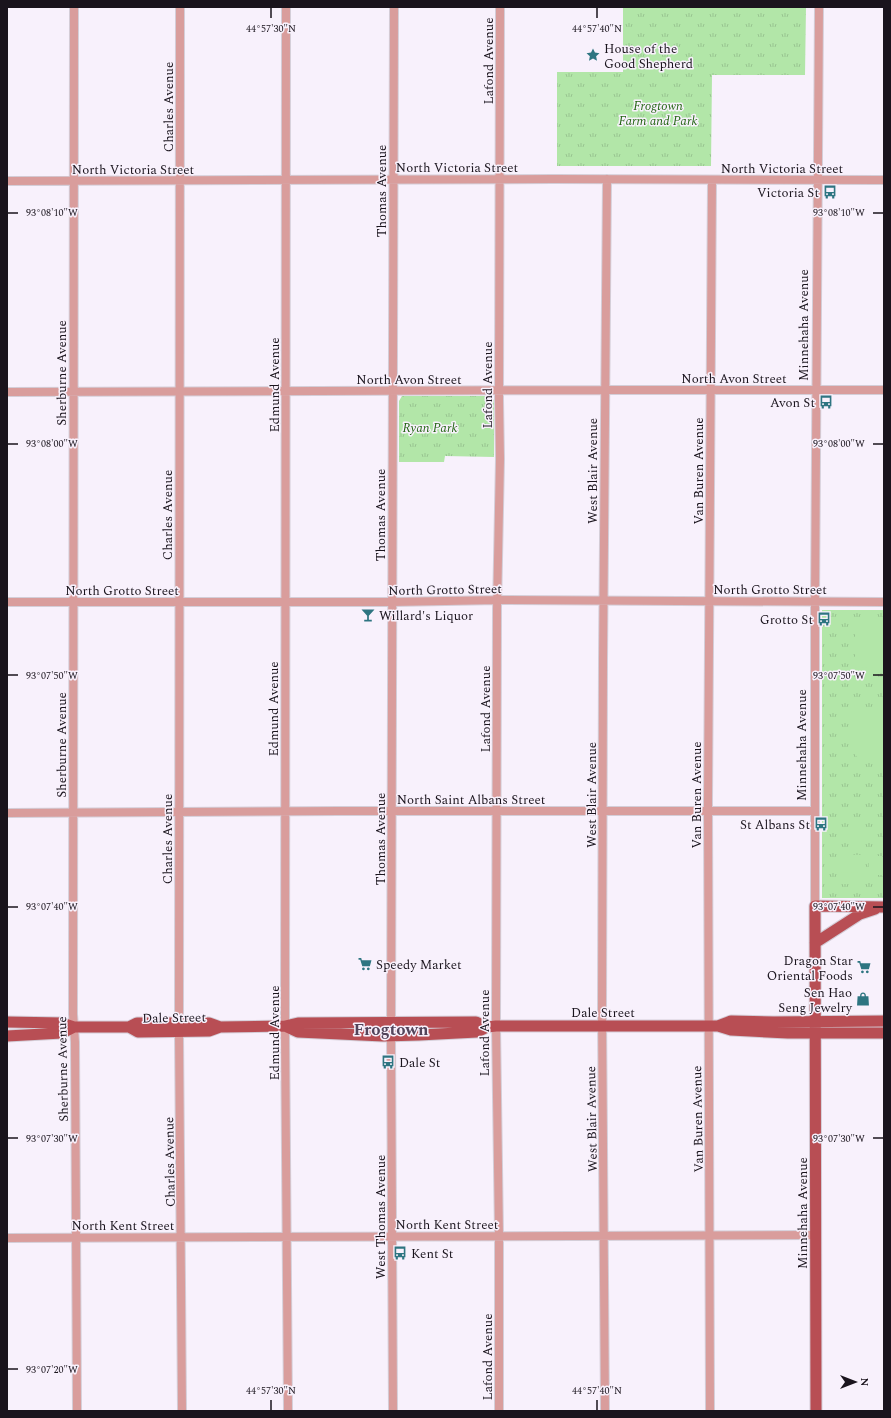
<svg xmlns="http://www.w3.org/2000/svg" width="891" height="1418" font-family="Spectral,serif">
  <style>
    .park { fill: url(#park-tufts) }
    .garden { fill: #b2e6a8 }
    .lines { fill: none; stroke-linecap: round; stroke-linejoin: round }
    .minor-casing { stroke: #d4ced8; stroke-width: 10 }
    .major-casing { stroke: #d4ced8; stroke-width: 13 }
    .minor { stroke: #d99d9c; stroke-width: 8 }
    .major { stroke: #b84e54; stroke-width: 11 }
    .ticks { fill: none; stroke: #1a141d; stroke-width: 1.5 }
    .labels { text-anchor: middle; stroke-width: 3; stroke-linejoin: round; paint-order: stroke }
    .poi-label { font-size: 13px; fill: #1a141d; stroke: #f8f1fc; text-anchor: end }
    .street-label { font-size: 13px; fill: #1a141d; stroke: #f8f1fc }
    .park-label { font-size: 13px; font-style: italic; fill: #256715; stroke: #f8f1fc }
    .district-label { font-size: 17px; font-weight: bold; fill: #53445b; stroke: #f8f1fc }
    .ticks-label { font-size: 10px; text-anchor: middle; fill: #1a141d; stroke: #f8f1fc; stroke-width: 3; stroke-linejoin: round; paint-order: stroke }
  </style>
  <defs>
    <pattern id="park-tufts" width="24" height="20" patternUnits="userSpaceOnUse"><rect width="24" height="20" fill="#b2e6a8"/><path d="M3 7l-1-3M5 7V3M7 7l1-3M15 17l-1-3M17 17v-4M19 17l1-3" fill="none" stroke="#98c490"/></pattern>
  </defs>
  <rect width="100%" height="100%" fill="#f8f1fc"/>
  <path class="park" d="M623 7H806L805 75H712L711 166H557V72H623Z
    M402 396H489L494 400V457L445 456 444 462H399V401Z
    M822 610H884V898H822Z"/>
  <path class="garden" d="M860 620H884V663L874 667 855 668V625Z
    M853 708H874L884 711V759H859L853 752Z
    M839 828H864V843H839Z
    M837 855H862V867H837Z
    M869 856H882V875H869Z
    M837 872 862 873V884H837Z"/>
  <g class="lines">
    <g class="minor-casing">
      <path id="minor" d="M74 7 73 1014 75 1042 77 1411
        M286 7 285 1026 288 1411
        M7 181 553 179 884 180
        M7 392 605 390H884
        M7 602H392L498 600 884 602
        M7 813 339 811H815
        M815 906V601L819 7
        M179 1022 180 7
        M179 1032 182 1411
        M7 1238 816 1235
        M393 1411 391 1036 394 7
        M499 1411V1236L496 1026 497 609 500 459 499 399 500 7
        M605 1411 602 1013 603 660 607 179
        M710 1411 708 802 712 180"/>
    </g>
    <g class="major-casing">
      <path id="major" d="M815 943 860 914 875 909
        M7 1022 62 1023 74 1027H129L137 1023H209L220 1027
        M285 1026 298 1032 383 1036 419 1035 477 1032 487 1027 496 1026H718L731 1030 788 1033H884
        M718 1026 731 1021 774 1022 884 1021
        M129 1027 138 1032 209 1031 220 1027 285 1026 298 1023 476 1022 487 1027
        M7 1036 62 1033 74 1027
        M816 1411 815 906 884 907"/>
    </g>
    <use href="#minor" class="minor"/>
    <use href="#major" class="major"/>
  </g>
  <path class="ticks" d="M271 8V18M597 8V18M8 213H18M873 213H883M8 444H18M873 444H883M8 675H18M873 675H883M8 907H18M873 907H883M8 1138H18M873 1138H883M8 1369H18M271 1400V1410M597 1400V1410"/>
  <defs>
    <g id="sight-bare" transform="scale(1.08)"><path d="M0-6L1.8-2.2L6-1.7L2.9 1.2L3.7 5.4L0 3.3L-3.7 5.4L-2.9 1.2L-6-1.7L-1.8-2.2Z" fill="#2e7581" stroke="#f8f1fc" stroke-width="2.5" paint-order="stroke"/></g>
    <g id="bus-bare" transform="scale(1.08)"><path d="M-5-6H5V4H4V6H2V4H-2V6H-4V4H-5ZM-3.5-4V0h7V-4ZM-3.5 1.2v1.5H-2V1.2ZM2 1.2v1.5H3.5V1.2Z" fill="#2e7581" stroke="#f8f1fc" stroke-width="2.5" paint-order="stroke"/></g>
    <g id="bar-bare" transform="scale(1.08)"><path d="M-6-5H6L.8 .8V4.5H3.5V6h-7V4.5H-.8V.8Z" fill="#2e7581" stroke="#f8f1fc" stroke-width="2.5" paint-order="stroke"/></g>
    <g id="supermarket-bare" transform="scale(1.08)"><path d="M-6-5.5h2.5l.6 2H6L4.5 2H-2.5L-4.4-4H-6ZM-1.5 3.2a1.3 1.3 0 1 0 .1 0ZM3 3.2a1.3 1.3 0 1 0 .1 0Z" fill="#2e7581" stroke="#f8f1fc" stroke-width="2.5" paint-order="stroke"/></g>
    <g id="shop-bare" transform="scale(1.08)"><path d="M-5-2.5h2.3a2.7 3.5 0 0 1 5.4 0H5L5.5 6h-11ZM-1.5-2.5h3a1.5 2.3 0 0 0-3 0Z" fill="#2e7581" stroke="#f8f1fc" stroke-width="2.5" paint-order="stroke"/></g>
  </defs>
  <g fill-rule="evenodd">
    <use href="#sight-bare" x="593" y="55"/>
    <use href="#bus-bare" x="830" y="192"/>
    <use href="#bus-bare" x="826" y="402"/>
    <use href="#bar-bare" x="368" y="615"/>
    <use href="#bus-bare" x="824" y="619"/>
    <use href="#bus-bare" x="821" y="824"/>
    <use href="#supermarket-bare" x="365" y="964"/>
    <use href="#supermarket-bare" x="864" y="967"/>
    <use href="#shop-bare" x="863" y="999"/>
    <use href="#bus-bare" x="388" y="1062"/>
    <use href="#bus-bare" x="400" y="1253"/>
  </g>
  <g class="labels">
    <g class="poi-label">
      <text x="604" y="53" text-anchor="start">House of the<tspan x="604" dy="15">Good Shepherd</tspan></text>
      <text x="819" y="197">Victoria St</text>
      <text x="815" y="407">Avon St</text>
      <text x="379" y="620" text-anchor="start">Willard's Liquor</text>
      <text x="813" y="624">Grotto St</text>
      <text x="810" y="829">St Albans St</text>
      <text x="853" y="965">Dragon Star<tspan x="853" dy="15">Oriental Foods</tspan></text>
      <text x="376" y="969" text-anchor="start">Speedy Market</text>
      <text x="852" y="997">Sen Hao<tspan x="852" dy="15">Seng Jewelry</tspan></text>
      <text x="399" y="1067" text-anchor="start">Dale St</text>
      <text x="411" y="1258" text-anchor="start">Kent St</text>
    </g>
    <g class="street-label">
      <text transform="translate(488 61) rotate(-90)" y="5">Lafond Avenue</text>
      <text transform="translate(168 107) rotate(-90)" y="5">Charles Avenue</text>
      <text x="457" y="172">North Victoria Street</text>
      <text x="782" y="173">North Victoria Street</text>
      <text x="133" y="174">North Victoria Street</text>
      <text transform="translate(381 191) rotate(-90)" y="5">Thomas Avenue</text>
      <text transform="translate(803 325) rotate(-90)" y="5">Minnehaha Avenue</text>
      <text transform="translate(61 373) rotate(-90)" y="5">Sherburne Avenue</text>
      <text x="734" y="383">North Avon Street</text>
      <text x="409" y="384">North Avon Street</text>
      <text transform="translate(274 385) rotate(-90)" y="5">Edmund Avenue</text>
      <text transform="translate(487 385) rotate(-90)" y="5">Lafond Avenue</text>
      <text transform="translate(592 471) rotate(-90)" y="5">West Blair Avenue</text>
      <text transform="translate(698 471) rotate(-90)" y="5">Van Buren Avenue</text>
      <text transform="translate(167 515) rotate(-90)" y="5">Charles Avenue</text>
      <text transform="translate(380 515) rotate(-90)" y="5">Thomas Avenue</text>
      <text transform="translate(445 589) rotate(-1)" y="5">North Grotto Street</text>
      <text x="770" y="594">North Grotto Street</text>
      <text x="122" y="595">North Grotto Street</text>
      <text transform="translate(273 709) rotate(-90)" y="5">Edmund Avenue</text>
      <text transform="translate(485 709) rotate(-90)" y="5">Lafond Avenue</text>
      <text transform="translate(61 745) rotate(-90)" y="5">Sherburne Avenue</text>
      <text transform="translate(801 745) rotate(-90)" y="5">Minnehaha Avenue</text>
      <text transform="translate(591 795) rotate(-90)" y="5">West Blair Avenue</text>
      <text transform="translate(696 795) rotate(-90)" y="5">Van Buren Avenue</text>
      <text x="471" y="804">North Saint Albans Street</text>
      <text transform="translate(167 839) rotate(-90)" y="5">Charles Avenue</text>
      <text transform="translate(380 839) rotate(-90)" y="5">Thomas Avenue</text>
      <text x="603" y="1017">Dale Street</text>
      <text transform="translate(174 1017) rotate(-1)" y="5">Dale Street</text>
      <text transform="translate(274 1033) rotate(-90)" y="5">Edmund Avenue</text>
      <text transform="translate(484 1033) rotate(-90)" y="5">Lafond Avenue</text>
      <text transform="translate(62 1069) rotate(-91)" y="5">Sherburne Avenue</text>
      <text transform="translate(591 1119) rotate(-91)" y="5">West Blair Avenue</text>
      <text transform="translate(697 1119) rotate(-91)" y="5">Van Buren Avenue</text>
      <text transform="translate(169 1162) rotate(-91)" y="5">Charles Avenue</text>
      <text transform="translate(802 1213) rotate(-90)" y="5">Minnehaha Avenue</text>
      <text transform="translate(380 1217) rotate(-90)" y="5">West Thomas Avenue</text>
      <text x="447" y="1229">North Kent Street</text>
      <text x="123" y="1230">North Kent Street</text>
      <text transform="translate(487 1357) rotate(-90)" y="5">Lafond Avenue</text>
    </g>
    <g class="park-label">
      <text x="658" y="110">Frogtown<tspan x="658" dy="15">Farm and Park</tspan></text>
      <text x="430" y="432">Ryan Park</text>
    </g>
    <g class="district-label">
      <text x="391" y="1035">Frogtown</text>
    </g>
  </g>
  <g class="ticks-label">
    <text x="271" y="32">44°57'30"N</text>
    <text x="597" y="32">44°57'40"N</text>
    <text x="839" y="216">93°08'10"W</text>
    <text x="52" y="216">93°08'10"W</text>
    <text x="52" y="447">93°08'00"W</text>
    <text x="839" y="447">93°08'00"W</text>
    <text x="839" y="679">93°07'50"W</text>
    <text x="52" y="679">93°07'50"W</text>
    <text x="839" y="910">93°07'40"W</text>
    <text x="52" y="910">93°07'40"W</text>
    <text x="839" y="1142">93°07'30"W</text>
    <text x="52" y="1142">93°07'30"W</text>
    <text x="52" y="1373">93°07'20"W</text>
    <text x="271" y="1394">44°57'30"N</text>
    <text x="597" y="1394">44°57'40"N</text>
  </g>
  <rect width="891" height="1418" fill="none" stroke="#1a141d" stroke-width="16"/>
  <g transform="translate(855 1382) rotate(90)" stroke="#f8f1fc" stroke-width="3" paint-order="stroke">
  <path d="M0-3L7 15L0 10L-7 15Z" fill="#1a141d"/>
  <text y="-6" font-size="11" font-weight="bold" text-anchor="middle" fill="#1a141d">N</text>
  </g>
</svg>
